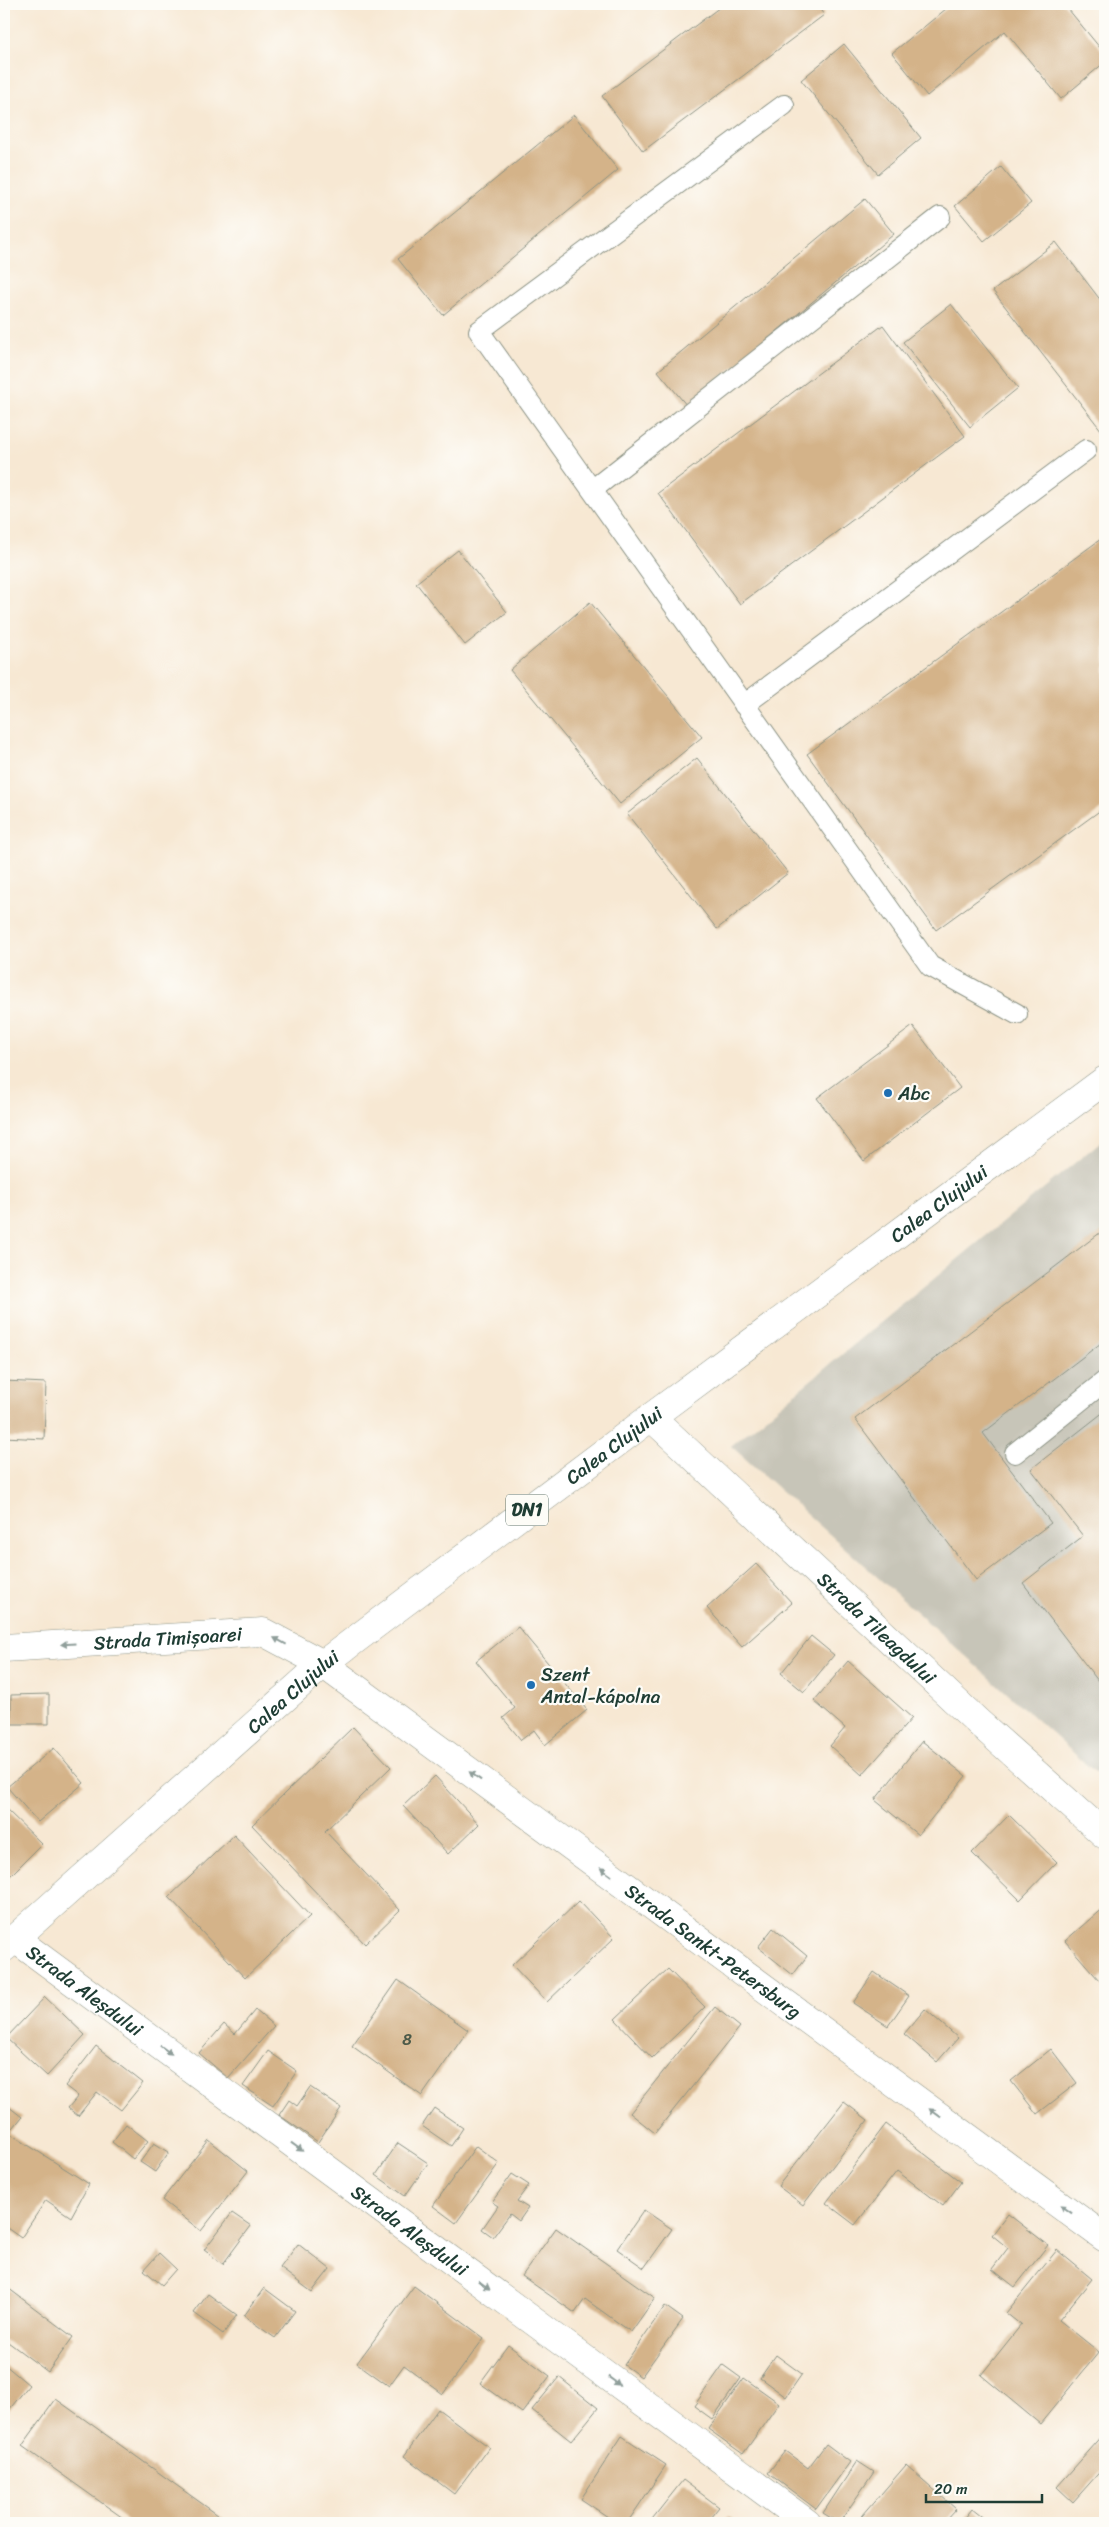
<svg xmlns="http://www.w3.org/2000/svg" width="1109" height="2527" font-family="Sriracha,sans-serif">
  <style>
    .industrial { fill: #c7c5b8 }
    .building { fill: #d4b389 }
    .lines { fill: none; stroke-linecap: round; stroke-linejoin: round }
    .lane-casing { stroke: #8b9284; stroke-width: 22 }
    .street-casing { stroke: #8b9284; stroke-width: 29 }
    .primary-casing { stroke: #8b9284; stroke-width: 29 }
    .lane { stroke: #fff; stroke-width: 20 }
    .street { stroke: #fff; stroke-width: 28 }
    .primary { stroke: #fff; stroke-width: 28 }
    .oneway { fill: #8f9e9a }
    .poi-dot { fill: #1f6fb2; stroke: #fdfcf7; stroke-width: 2 }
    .labels { text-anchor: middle; stroke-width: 4.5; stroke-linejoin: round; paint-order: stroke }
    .number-label { font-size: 16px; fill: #4c5a49 }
    .shield { fill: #fdfcf7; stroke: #62766e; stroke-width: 1 }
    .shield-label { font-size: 18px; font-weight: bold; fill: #1f3d34 }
    .poi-label { font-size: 19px; fill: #1f3d34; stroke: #fdfcf7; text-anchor: start }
    .street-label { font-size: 19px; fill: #1f3d34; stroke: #fdfcf7 }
  </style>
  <rect width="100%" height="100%" fill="#fdfcf7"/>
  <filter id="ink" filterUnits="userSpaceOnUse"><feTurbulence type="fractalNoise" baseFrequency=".02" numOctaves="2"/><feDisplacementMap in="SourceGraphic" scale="10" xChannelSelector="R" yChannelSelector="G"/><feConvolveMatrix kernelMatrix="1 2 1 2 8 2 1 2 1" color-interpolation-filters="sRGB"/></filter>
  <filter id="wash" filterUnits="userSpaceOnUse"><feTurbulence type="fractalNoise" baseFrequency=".0096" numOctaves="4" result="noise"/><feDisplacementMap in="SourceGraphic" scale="20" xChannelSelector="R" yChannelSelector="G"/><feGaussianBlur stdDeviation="1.12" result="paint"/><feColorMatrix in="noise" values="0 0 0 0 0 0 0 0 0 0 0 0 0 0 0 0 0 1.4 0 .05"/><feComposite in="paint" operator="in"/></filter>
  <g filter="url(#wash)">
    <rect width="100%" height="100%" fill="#f7e8d3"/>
    <path class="industrial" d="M1105 1138V1781L731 1446Z"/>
    <g id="blocks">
      <path class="building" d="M724 4H816L824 15 643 151 602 96Z
        M952 4H1064L1105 54V62L1061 99 1005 31 927 96 892 53Z
        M844 44 921 138 878 174 801 80Z
        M574 115 618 170 443 315 398 259Z
        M1001 167 1031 203 984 241 955 206Z
        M865 199 894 234 687 406 658 371Z
        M1056 242 1105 306V435L993 291Z
        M951 304 1018 388 970 427 903 342Z
        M883 325 965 436 740 604 658 493Z
        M1105 536V807L936 930 807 754Z
        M458 550 507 612 465 645 416 583Z
        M590 602 702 737 620 804 510 670Z
        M697 758 788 873 717 929 627 814Z
        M913 1026 960 1088 864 1161 817 1098Z
        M1105 1229V1340L983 1433 1051 1523 976 1580 855 1419Z
        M4 1381 46 1383 44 1439 4 1437Z
        M1105 1411V1690L1023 1583 1083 1536 1031 1469Z
        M756 1564 792 1603 742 1647 707 1608Z
        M518 1627 587 1710 545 1745 534 1730 521 1740 503 1718 515 1708 476 1661Z
        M811 1636 834 1655 804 1692 781 1673Z
        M848 1661 912 1718 862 1775 830 1746 845 1728 814 1701Z
        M49 1694V1724H11V1695Z
        M353 1727 391 1767 325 1831 400 1910 365 1944 252 1825Z
        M922 1741 966 1776 918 1835 875 1800Z
        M54 1748 84 1783 38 1822 7 1787Z
        M435 1776 479 1824 448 1854 403 1806Z
        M4 1807 42 1844 4 1882Z
        M1009 1815 1057 1862 1020 1900 972 1853Z
        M234 1835 310 1916 245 1978 169 1897Z
        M579 1901 614 1938 547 2002 512 1965Z
        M1105 1906V1974L1099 1980 1065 1941Z
        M773 1928 807 1956 793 1975 758 1947Z
        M668 1969 705 2007 652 2058 615 2019Z
        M874 1972 909 1996 888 2026 853 2003Z
        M398 1980 468 2030 422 2096 352 2046Z
        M45 1997 85 2035 47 2076 6 2038Z
        M715 2007 740 2027 655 2133 630 2113Z
        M925 2009 958 2038 937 2062 904 2034Z
        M255 2010 274 2026 228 2078 199 2053 224 2024 235 2034Z
        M96 2046 143 2083 121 2110 97 2092 78 2116 68 2108 78 2096 65 2086Z
        M1051 2049 1077 2083 1037 2114 1011 2081Z
        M268 2051 297 2071 273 2106 243 2086Z
        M310 2087 341 2108 318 2142 279 2115 289 2100 297 2106Z
        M844 2102 868 2120 803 2205 778 2186Z
        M4 2103 22 2117 9 2133 89 2184 71 2217 46 2200 21 2238 4 2226Z
        M434 2108 463 2128 451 2146 422 2126Z
        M126 2124 148 2141 133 2159 112 2142Z
        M886 2124 961 2182 943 2206 897 2171 855 2225 826 2203Z
        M209 2140 248 2171 201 2231 162 2200Z
        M154 2143 169 2152 155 2172 140 2162Z
        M398 2143 428 2163 405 2196 376 2175Z
        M476 2146 499 2163 456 2223 433 2206Z
        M512 2174 529 2185 517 2201 528 2208 519 2221 510 2214 493 2237 482 2229 498 2206 492 2202Z
        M644 2210 672 2229 644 2268 617 2249Z
        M232 2213 251 2226 223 2264 204 2250Z
        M1008 2214 1048 2245 1015 2287 992 2269 1008 2248 992 2235Z
        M556 2228 655 2298 631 2332 585 2299 575 2313 522 2276Z
        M298 2244 330 2269 312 2292 280 2268Z
        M1057 2250 1092 2279 1059 2320 1099 2352 1040 2424 981 2375 1021 2325 1006 2313Z
        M159 2253 176 2269 162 2285 144 2270Z
        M4 2285 73 2337 48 2372 4 2339Z
        M414 2286 484 2338 443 2394 404 2365 389 2386 357 2363Z
        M264 2288 295 2311 275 2338 244 2316Z
        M208 2294 237 2315 223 2334 194 2313Z
        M665 2306 683 2319 641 2377 624 2365Z
        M508 2345 550 2376 522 2413 480 2383Z
        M776 2355 802 2374 786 2397 760 2378Z
        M4 2364 29 2385 4 2416Z
        M723 2365 741 2378 712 2419 694 2406Z
        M559 2377 598 2408 571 2441 532 2410Z
        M744 2378 779 2403 743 2454 708 2429Z
        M56 2399 229 2523H130L22 2446Z
        M438 2409 489 2447 454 2494 404 2456Z
        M1105 2433V2466L1073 2502 1057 2487Z
        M622 2436 666 2465 627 2523H617L581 2499Z
        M826 2444 850 2462 816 2509 768 2473 785 2451 808 2468Z
        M857 2461 874 2472 839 2523 823 2513Z
        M906 2465 956 2509 943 2523H856Z
        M683 2480 719 2507 706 2523H649Z
        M972 2509 990 2523H961Z
        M728 2516 738 2523H723Z"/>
    </g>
  </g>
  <g filter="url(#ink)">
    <use href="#blocks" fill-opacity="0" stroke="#8b9284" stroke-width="1"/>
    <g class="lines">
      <g class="lane-casing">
        <path id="lane" d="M784 105 479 331 930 966 1017 1014
          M592 490 940 217
          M744 705 1086 450
          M1015 1453 1105 1381"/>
      </g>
      <g class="street-casing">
        <g id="street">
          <path id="s1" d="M651 1417 978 1722 1105 1835"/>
          <path id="s2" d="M4 1648 263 1632 323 1664 1105 2238"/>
          <path id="s3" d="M14 1938 807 2523"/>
        </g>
      </g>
      <g class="primary-casing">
        <g id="primary">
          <path id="s4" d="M4 1948 323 1664 651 1417 1105 1080"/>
        </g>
      </g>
      <use href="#lane" class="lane"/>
      <use href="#street" class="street"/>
      <use href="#primary" class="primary"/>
    </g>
    <defs><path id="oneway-solid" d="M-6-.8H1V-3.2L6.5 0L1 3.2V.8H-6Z" transform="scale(1.25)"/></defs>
    <g class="oneway">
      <use href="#oneway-solid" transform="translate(280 1641) rotate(-152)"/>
      <use href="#oneway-solid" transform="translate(68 1644) rotate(176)"/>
      <use href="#oneway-solid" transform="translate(475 1776) rotate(-144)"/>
      <use href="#oneway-solid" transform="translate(606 1872) rotate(-144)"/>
      <use href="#oneway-solid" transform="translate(166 2050) rotate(36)"/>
      <use href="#oneway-solid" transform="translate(935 2113) rotate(-144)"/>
      <use href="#oneway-solid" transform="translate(297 2147) rotate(36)"/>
      <use href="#oneway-solid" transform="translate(1066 2209) rotate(-144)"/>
      <use href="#oneway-solid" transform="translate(484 2285) rotate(36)"/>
      <use href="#oneway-solid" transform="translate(614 2381) rotate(36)"/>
    </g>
  </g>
  <g class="poi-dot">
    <circle cx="888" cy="1093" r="5"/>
    <circle cx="531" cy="1685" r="5"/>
  </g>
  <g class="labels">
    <g class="number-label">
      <text x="407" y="2045">8</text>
    </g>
    <rect class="shield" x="506" y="1494.5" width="42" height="31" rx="4"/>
    <g class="shield-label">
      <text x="527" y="1516">DN1</text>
    </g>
    <g class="poi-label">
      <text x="898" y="1100">Abc</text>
      <text x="541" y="1681">Szent<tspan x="541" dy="22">Antal-kápolna</tspan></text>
    </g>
    <g class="street-label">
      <text dy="7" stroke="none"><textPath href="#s4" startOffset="1196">Calea Clujului</textPath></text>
      <text dy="7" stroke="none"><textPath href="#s4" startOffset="791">Calea Clujului</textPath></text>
      <text dy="7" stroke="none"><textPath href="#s1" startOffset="309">Strada Tileagdului</textPath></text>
      <text dy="7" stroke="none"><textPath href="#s2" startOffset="164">Strada Timișoarei</textPath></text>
      <text dy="7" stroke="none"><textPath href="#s4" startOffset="386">Calea Clujului</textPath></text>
      <text dy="7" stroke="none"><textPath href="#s2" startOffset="812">Strada Sankt-Petersburg</textPath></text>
      <text dy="7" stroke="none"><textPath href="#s3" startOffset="88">Strada Aleșdului</textPath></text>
      <text dy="7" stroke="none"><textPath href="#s3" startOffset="492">Strada Aleșdului</textPath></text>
    </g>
  </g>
  <rect width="1109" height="2527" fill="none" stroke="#fdfcf7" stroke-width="20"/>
  <path d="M926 2494v8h116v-8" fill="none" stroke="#1f3d34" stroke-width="2.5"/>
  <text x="934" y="2494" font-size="15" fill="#1f3d34" stroke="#fdfcf7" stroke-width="4" paint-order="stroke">20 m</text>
</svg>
